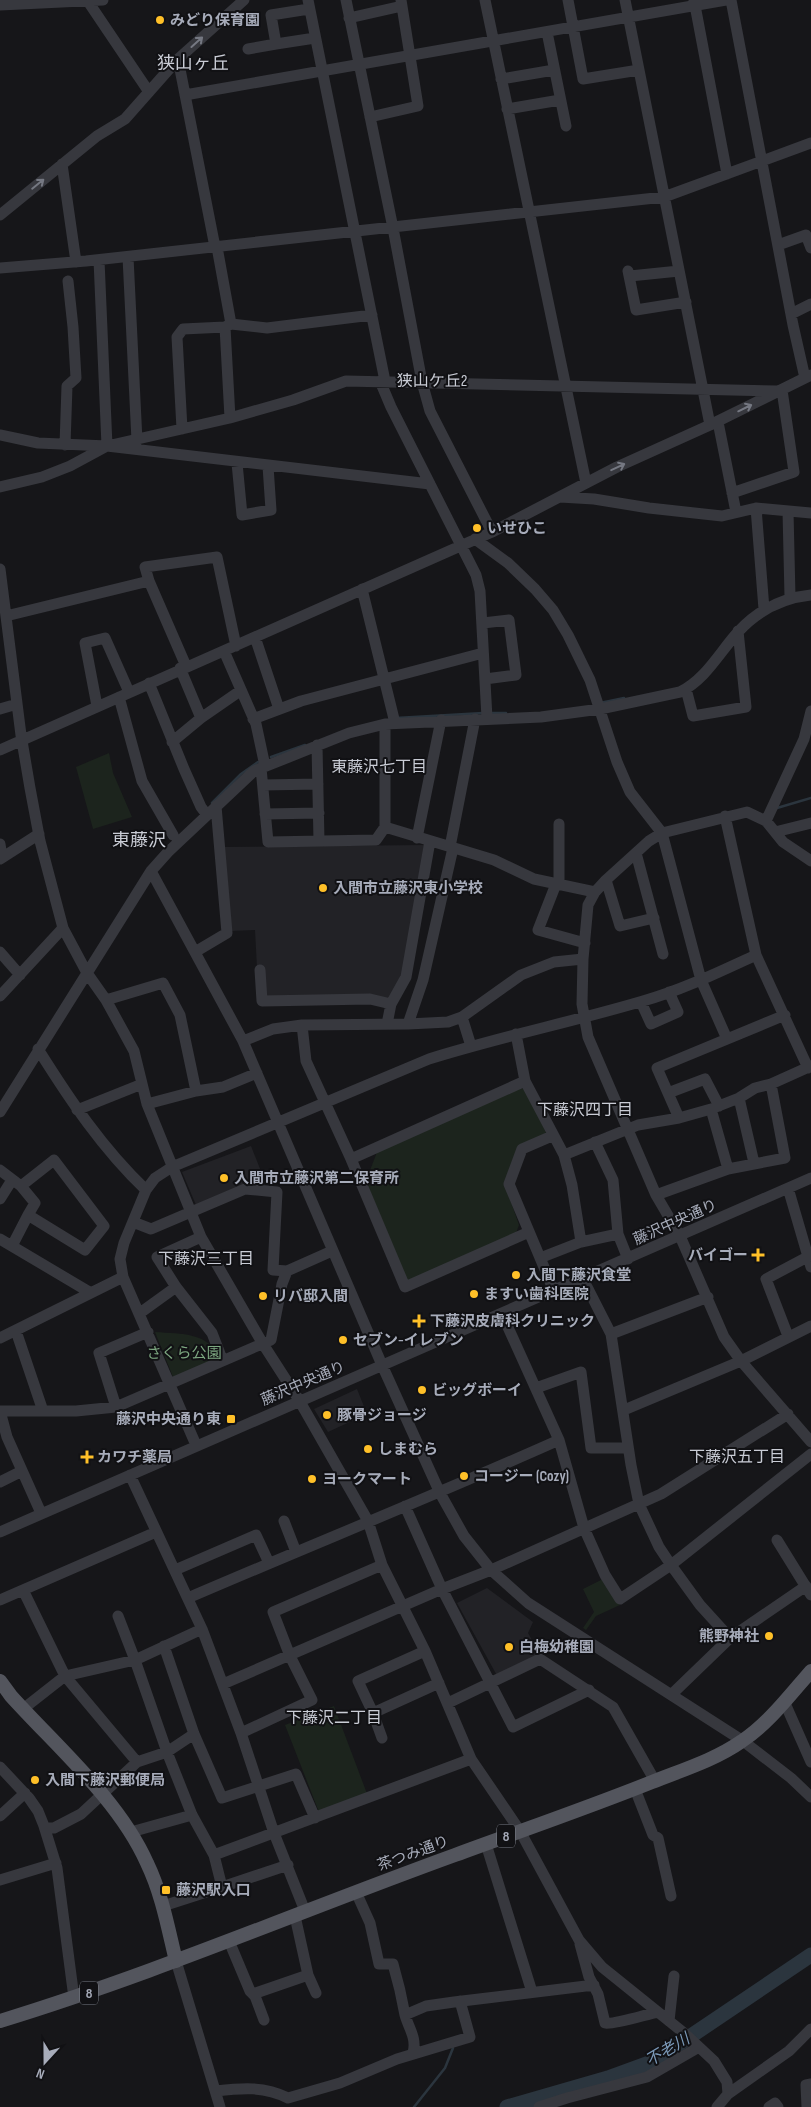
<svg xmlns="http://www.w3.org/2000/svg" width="811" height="2107" font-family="'Sofia Sans Condensed','Noto Sans JP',sans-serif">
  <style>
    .built { fill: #222226 }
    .green { fill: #1c241d }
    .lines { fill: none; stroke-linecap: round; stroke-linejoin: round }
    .stream { stroke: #2b353e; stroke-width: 2.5 }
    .river { stroke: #2b353e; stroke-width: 15 }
    .minor { stroke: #37383e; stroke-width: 11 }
    .major { stroke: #53555d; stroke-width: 14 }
    .oneway { stroke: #757882 }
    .poi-dot { fill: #ffc028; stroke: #111114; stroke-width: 2 }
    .labels { text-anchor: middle; stroke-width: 4; stroke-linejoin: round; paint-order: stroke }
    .shield { fill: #111114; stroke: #7a7e88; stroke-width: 1 }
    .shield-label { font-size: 14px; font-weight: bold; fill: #a7acba }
    .poi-label { font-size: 15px; font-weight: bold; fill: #a7acba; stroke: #111114; text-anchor: start }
    .street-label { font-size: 15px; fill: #a7acba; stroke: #111114 }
    .park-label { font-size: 15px; fill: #7da781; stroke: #111114 }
    .neighbourhood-label { font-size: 16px; fill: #c9ccd5; stroke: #111114 }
    .water-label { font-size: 16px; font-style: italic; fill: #7b99b8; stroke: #111114 }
    .quarter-label { font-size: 18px; fill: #c9ccd5; stroke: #111114 }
  </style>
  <rect width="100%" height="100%" fill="#161619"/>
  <path class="built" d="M426 845 402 990 383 1001 259 1005 255 930 230 931 223 847Z
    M251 1146 266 1184 199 1212 182 1172Z
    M357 1389 367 1414 328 1432 314 1409Z
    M487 1588 533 1622 528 1633 544 1661 500 1681 457 1603Z"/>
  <path class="green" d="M109 753 113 773 132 817 93 829 76 767Z
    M520 1088 529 1090 546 1133 521 1146 505 1185 519 1225 516 1233 408 1283 366 1181 377 1152Z
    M155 1332C183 1334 207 1332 222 1359L173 1377Z
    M603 1579 620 1605 596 1616 586 1630 583 1628 594 1612 583 1589Z
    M334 1706 369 1799 319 1812 285 1725Z"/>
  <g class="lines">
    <path class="stream" d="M600 703 624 698
      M491 713H506
      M396 718 483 713
      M271 757 305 745
      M212 803 241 774 258 762
      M777 808 811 798
      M414 2107 445 2068 453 2048"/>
    <path class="river" d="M507 2107 608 2078 649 2063 685 2040 811 1955"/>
    <path class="minor" d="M87 0 149 92
      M308 0 385 381
      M346 0 393 228 422 382 430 411 492 532
      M485 0 586 483
      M568 0 583 79 639 70
      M625 0 710 425
      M694 0 727 174
      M731 0 793 325 805 378
      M0 5 103 0
      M349 18 402 6
      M547 32 566 126
      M276 44 315 38
      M248 49 276 44 271 15 309 9
      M178 59 215 247
      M501 79 554 70
      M185 95 726 0
      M507 109 560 100
      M370 117 418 106 401 0
      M62 164 76 262
      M0 215 97 136 125 119 178 59 244 0
      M778 245 806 235 811 248
      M217 247 231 324 225 327 230 418
      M128 257 137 441
      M99 260 107 446
      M0 268 86 261 664 197 811 143
      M628 271 636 310 686 302
      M630 276 679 271
      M791 314 811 304
      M231 324 267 328 372 315
      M380 381 391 407 476 575 480 591 487 718
      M718 422 736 512
      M182 429 177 337 183 329 225 327
      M0 435 38 443 107 446 430 484
      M65 445 67 386 76 378 73 327 68 281
      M237 463 242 515 271 510 268 466
      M0 487 42 477 70 466 107 446 230 418 293 400 346 381 777 391
      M732 493 794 472 782 390
      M560 497 594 499 649 508 722 516 756 508 811 513
      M756 508 764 609
      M788 511 790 597
      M475 539 508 563 535 589 553 610 568 635 590 680 617 762 630 792 662 833 701 980 727 1039
      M0 569 21 735 30 788 40 841 63 928 87 973 106 1000 134 1051 147 1104 201 1237 263 1344 299 1400 368 1521 382 1565 425 1651 471 1759 520 1831 579 1940 602 1967 684 2033 714 2061 727 2082 728 2094 717 2107
      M149 581 186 666
      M362 589 395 723
      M6 616 149 581 145 567 217 557 236 646
      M483 623 509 620 516 675 485 679
      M255 637 279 709
      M224 651 256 724 265 766
      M180 668 201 718
      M149 683 184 769 201 807 207 815
      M686 689 693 716 746 707 738 631
      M119 697 142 781 173 835
      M97 706 85 643 105 638 129 692
      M0 709 17 704
      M253 719 301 701 483 653
      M385 724V827L494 860 534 879 595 892
      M172 742 201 718 240 691
      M317 745 319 841
      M0 750 492 532 617 467 710 425 811 375
      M261 768 268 842 376 840 385 827
      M263 785 318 784
      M265 814 319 813
      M725 816 756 955 808 1068
      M766 821 804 739 811 711
      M559 824V884
      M775 832 811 823
      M417 838 441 720
      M0 844 2 857
      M450 847 475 719
      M636 853 663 954
      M0 859 39 834
      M811 861 783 842 766 821 747 812 662 833 649 841 606 880 595 892 588 905 583 959 582 1004 588 1037 656 1195 680 1236 724 1337 741 1361 811 1442
      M151 871 243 1041 382 1365 440 1493 464 1536 491 1570 528 1603 743 1741 791 1778 811 1797
      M606 880 620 926 654 918
      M556 884 538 930 585 943
      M0 952 20 975
      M195 952 227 933 216 806
      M260 970 262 1001 370 999 391 1004 387 1024
      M0 996 63 928
      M106 1000 163 983 180 1015 196 1091
      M641 1002 651 1024 678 1012 669 992
      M391 1004 406 977 430 841
      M462 1017 471 1046
      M408 1024 423 980 453 848
      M302 1025 306 1061 351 1159 405 1287 529 1232
      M516 1034 525 1081 564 1155 572 1185 581 1242
      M243 1041 273 1029 302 1025 408 1024 448 1022 462 1017 521 975 554 962 583 959
      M38 1049C70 1100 102 1148 146 1190
      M668 1093 705 1079 719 1106
      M739 1098 754 1163
      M147 1104 196 1091 223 1087 257 1073
      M711 1109 728 1169
      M77 1110 142 1084
      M0 1112 151 871 168 852 254 771 349 733 385 724 541 717 600 709 680 692C706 679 719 653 738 632 758 610 782 598 811 595
      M679 1118 657 1068 785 1015
      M552 1136 522 1149 509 1184 554 1291
      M564 1155 638 1125 679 1118 711 1109 739 1098 755 1088 771 1084 811 1066
      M351 1159 525 1081
      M0 1170 21 1186 35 1203 28 1215 85 1250 104 1226 54 1160 21 1186
      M788 1188 811 1267
      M656 1195 728 1169 785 1158 771 1084
      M0 1199 12 1180
      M133 1222 151 1229 245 1189 277 1192 273 1270 287 1271 332 1251
      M618 1234 628 1259
      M201 1237 157 1257 176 1287 212 1333 222 1359
      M0 1239 91 1293
      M12 1246 28 1215
      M540 1258 581 1242 618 1234 613 1180 595 1142
      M583 1279 611 1334 631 1465 639 1504 659 1547 671 1565 700 1605 730 1638
      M140 1313 176 1287
      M502 1314 559 1440 584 1528 605 1575 620 1599 671 1565 811 1454
      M16 1331 43 1411
      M611 1334 708 1297
      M788 1336 766 1279 811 1255
      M0 1338 123 1277
      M536 1388 581 1372 591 1448H628
      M116 1407 99 1353 148 1332
      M624 1410 741 1361 811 1326
      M0 1411H76L116 1407 271 1340 282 1284 287 1271
      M0 1411 7 1437 41 1513
      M196 1445 123 1277 120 1259 124 1243 146 1190 155 1178 172 1167 429 1059C499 1037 572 1022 643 1001 682 990 719 972 756 955
      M130 1475 202 1629 241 1733 274 1833 305 1911
      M0 1482 22 1471
      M405 1506 442 1589 513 1727 589 1690
      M284 1521 296 1552
      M0 1532 811 1178
      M777 1540 811 1595
      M175 1570 256 1535 269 1563
      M23 1590 65 1676 137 1762
      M188 1598C311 1545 436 1495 559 1440
      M0 1600 156 1532
      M118 1616 135 1660 167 1752 192 1815 214 1855 222 1887 163 1906
      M164 1646 194 1734 222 1798 296 1774 315 1818
      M425 1651 358 1681 373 1713 439 1683
      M223 1684 442 1589 491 1570 661 1494 788 1414
      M671 1695 730 1638 806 1586
      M784 1701 811 1762
      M448 1703 540 1659 613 1707 655 1781
      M23 1709 65 1676 135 1660 202 1629
      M373 1713 382 1738
      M241 1733 312 1700 290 1656 273 1612 382 1565
      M0 1767 29 1798 38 1811 44 1826 47 1828H54L81 1814 137 1762 167 1752 194 1734
      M635 1789 653 1835 658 1838 671 1896
      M0 1816 25 1793
      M44 1826 57 1868 74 1998
      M131 1832 192 1815
      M486 1844 532 1992
      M214 1855 471 1759
      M0 1880 56 1863
      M222 1887 288 1865
      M356 1892 370 1923 379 1964H393C398 1981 402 1998 405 2015 409 2029 417 2038 413 2053
      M295 1916 308 1975 316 1993
      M229 1941 250 1991 255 1996 264 2020
      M580 1944 589 1977 598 1994 605 2023C614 2025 647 2014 658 2012
      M176 1961 220 2107
      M253 1994 308 1975
      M405 2015 426 2006 454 2002 594 1985
      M669 2021 674 1976
      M216 2091C242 2088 264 2086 288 2098L340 2083 397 2059 470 2037 460 2001
      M728 2094 789 2051 811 2029
      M539 2107 567 2098 647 2077 699 2047
      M769 2107 775 2103 778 2107
      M807 2107 806 2085 811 2084"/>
    <path class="major" d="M0 1681 11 1696C57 1747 119 1800 147 1863 162 1894 168 1928 176 1961
      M0 2021C154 1974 303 1910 455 1855 520 1831 587 1808 652 1782 682 1770 715 1760 742 1741 768 1724 790 1695 811 1671"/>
  </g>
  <defs><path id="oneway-shaft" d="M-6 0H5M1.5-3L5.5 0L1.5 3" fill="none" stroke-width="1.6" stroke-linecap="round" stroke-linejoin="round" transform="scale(1.25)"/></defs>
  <g class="oneway">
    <use href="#oneway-shaft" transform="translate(197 42) rotate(-42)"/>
    <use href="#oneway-shaft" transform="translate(38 184) rotate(-39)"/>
    <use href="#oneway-shaft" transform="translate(745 408) rotate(-26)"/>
    <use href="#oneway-shaft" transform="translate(618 467) rotate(-25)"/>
  </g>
  <g class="poi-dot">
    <circle cx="160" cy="20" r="5"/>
    <circle cx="477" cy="528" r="5"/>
    <circle cx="323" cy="888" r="5"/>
    <circle cx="224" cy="1178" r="5"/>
    <path d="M755.5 1247.5h5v5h5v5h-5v5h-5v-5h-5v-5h5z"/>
    <circle cx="516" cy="1275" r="5"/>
    <circle cx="474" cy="1294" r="5"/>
    <circle cx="263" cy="1296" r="5"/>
    <path d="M416.5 1313.5h5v5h5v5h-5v5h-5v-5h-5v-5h5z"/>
    <circle cx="343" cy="1340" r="5"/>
    <circle cx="422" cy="1390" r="5"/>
    <circle cx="327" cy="1415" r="5"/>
    <rect x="226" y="1414" width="10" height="10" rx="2.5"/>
    <circle cx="368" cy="1449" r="5"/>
    <path d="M84.5 1449.5h5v5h5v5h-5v5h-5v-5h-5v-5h5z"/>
    <circle cx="464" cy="1476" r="5"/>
    <circle cx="312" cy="1479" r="5"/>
    <circle cx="769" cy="1636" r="5"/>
    <circle cx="509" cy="1647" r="5"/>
    <circle cx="35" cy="1780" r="5"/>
    <rect x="161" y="1885" width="10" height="10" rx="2.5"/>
  </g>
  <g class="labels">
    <g class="shield">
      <rect x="497" y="1824.5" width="18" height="23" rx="4"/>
      <rect x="80" y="1981.5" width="18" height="23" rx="4"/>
    </g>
    <g class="shield-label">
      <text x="506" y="1841">8</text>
      <text x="89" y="1998">8</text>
    </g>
    <g class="poi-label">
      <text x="170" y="25">みどり保育園</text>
      <text x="487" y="533">いせひこ</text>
      <text x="333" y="893">入間市立藤沢東小学校</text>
      <text x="234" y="1183">入間市立藤沢第二保育所</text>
      <text x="748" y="1260" text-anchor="end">バイゴー</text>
      <text x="526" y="1280">入間下藤沢食堂</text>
      <text x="484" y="1299">ますい歯科医院</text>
      <text x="273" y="1301">リバ邸入間</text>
      <text x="430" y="1326">下藤沢皮膚科クリニック</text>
      <text x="353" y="1345">セブン-イレブン</text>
      <text x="432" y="1395">ビッグボーイ</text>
      <text x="337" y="1420">豚骨ジョージ</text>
      <text x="221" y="1424" text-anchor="end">藤沢中央通り東</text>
      <text x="378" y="1454">しまむら</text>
      <text x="97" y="1462">カワチ薬局</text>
      <text x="474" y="1481">コージー (Cozy)</text>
      <text x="322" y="1484">ヨークマート</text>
      <text x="759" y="1641" text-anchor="end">熊野神社</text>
      <text x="519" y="1652">白梅幼稚園</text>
      <text x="45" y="1785">入間下藤沢郵便局</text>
      <text x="176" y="1895">藤沢駅入口</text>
    </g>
    <g class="street-label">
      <text transform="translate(675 1222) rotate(-24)" y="5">藤沢中央通り</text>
      <text transform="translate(303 1383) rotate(-23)" y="5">藤沢中央通り</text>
      <text transform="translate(413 1853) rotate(-20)" y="5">茶つみ通り</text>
    </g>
    <g class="park-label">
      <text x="184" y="1358">さくら公園</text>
    </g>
    <g class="neighbourhood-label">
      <text x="432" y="386">狭山ケ丘2</text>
      <text x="379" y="772">東藤沢七丁目</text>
      <text x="585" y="1115">下藤沢四丁目</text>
      <text x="206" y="1264">下藤沢三丁目</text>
      <text x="737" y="1462">下藤沢五丁目</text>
      <text x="334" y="1723">下藤沢二丁目</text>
    </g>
    <g class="water-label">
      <text transform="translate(667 2049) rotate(-31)" y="6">不老川</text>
    </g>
    <g class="quarter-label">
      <text x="193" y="69">狭山ヶ丘</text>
      <text x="139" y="846">東藤沢</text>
    </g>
  </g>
  <g transform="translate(45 2062) rotate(201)" stroke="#111114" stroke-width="4" paint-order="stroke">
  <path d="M0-4L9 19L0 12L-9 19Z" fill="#a7acba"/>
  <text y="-8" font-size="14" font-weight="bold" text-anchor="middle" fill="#a7acba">N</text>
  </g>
</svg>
